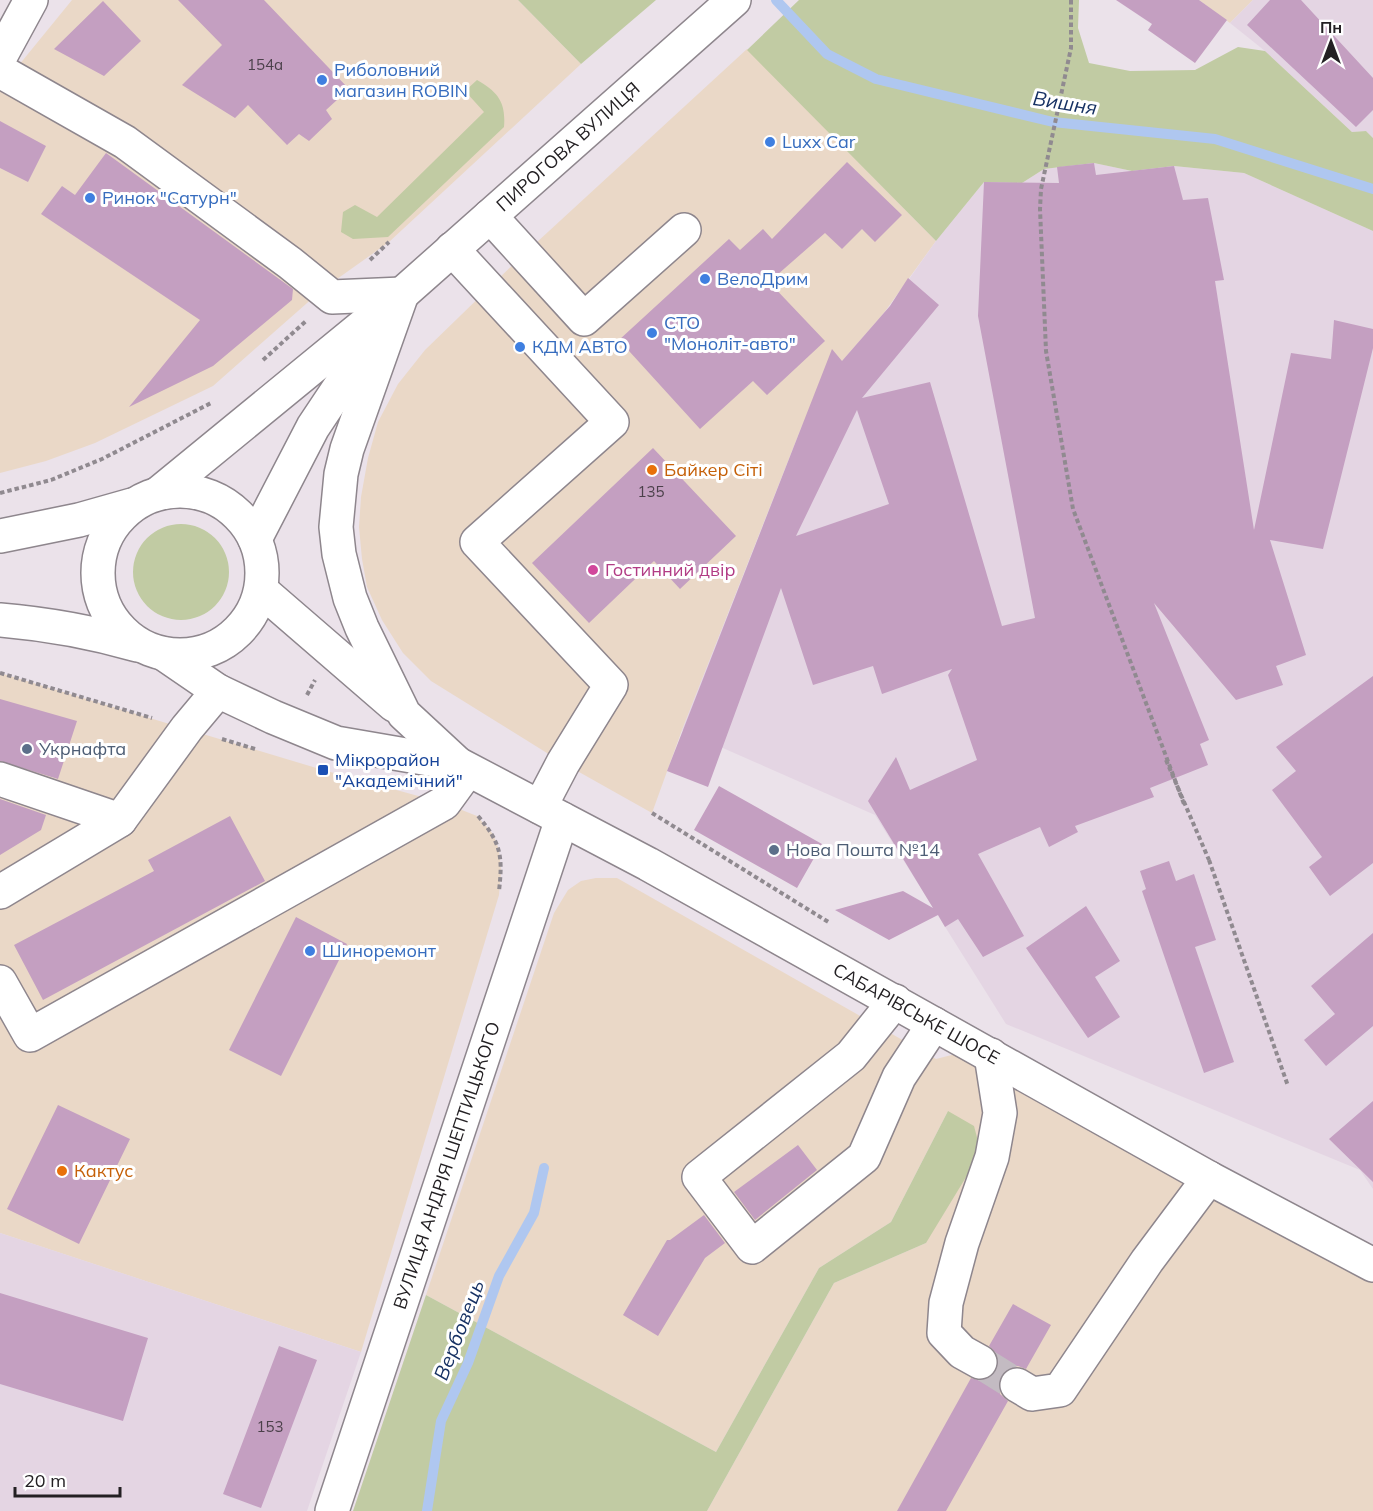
<svg xmlns="http://www.w3.org/2000/svg" width="1373" height="1511" font-family="Mulish,sans-serif">
  <style>
    .commercial { fill: #ead8c7 }
    .built { fill: #e4d5e3 }
    .green { fill: #c1cba3 }
    .lines { fill: none; stroke-linecap: round; stroke-linejoin: round }
    .stream { stroke: #afc7f0; stroke-width: 10 }
    .building { fill: #c49fc1; fill-rule: evenodd }
    .minor-tunnel { stroke: #c3bbc2; stroke-width: 33; stroke-dasharray: 33 16; stroke-linecap: butt }
    .minor-casing { stroke: #8e868d; stroke-width: 36 }
    .major-casing { stroke: #8e868d; stroke-width: 36 }
    .path { stroke: #908a90; stroke-width: 4; stroke-dasharray: 4.5 3; stroke-linecap: butt }
    .minor { stroke: #fff; stroke-width: 33 }
    .major { stroke: #fff; stroke-width: 33 }
    .path-bridge { stroke: #908a90; stroke-width: 4; stroke-dasharray: 4.5 3; stroke-linecap: butt }
    .shop-dot { fill: #3f7fe0; stroke: #fff; stroke-width: 2 }
    .food-dot { fill: #e8710a; stroke: #fff; stroke-width: 2 }
    .hotel-dot { fill: #d1479c; stroke: #fff; stroke-width: 2 }
    .service-dot { fill: #5c6f8a; stroke: #fff; stroke-width: 2 }
    .transit-dot { fill: #1a4fb4; stroke: #fff; stroke-width: 2 }
    .labels { text-anchor: middle; stroke-width: 6; stroke-linejoin: round; paint-order: stroke }
    .number-label { font-size: 15px; fill: #4b404a }
    .shop-label { font-size: 18px; fill: #366cbe; stroke: #fff; text-anchor: start }
    .street-label { font-size: 18px; fill: #232023; stroke: #fff }
    .food-label { font-size: 18px; fill: #c56008; stroke: #fff; text-anchor: start }
    .hotel-label { font-size: 18px; fill: #b23c85; stroke: #fff; text-anchor: start }
    .service-label { font-size: 18px; fill: #4e5e75; stroke: #fff; text-anchor: start }
    .transit-label { font-size: 18px; fill: #164399; stroke: #fff; text-anchor: start }
    .water-label { font-size: 20px; font-style: italic; fill: #163163; stroke: #fff }
  </style>
  <rect width="100%" height="100%" fill="#ebe2ea"/>
  <path class="commercial" d="M72 0H518L581 64 389 242 323 289 213 386 95 443 46 461 0 473V70L10 76Z
    M1199 0H1253L1230 23Z
    M747 49 936 241 802 426 682 730 652 813 563 763 431 681 403 653 382 620 367 587 362 559 359 527 361 497 368 458 378 422 398 384 425 350 524 254Z
    M0 673 323 770 444 803 477 816 493 834 499 850 501 871 499 895 361 1352 0 1233Z
    M596 878H617L936 1059 979 1048 1373 1265V1511H707L834 1283 926 1243 948 1111 891 1222 819 1268 716 1452 426 1295 554 913 568 890 581 881Z"/>
  <path class="built" d="M1253 0H1373V138L1366 131 1352 132 1265 51 1230 23Z
    M1094 163 1132 171 1174 166 1244 173 1373 231V1189L1360 1170 1006 1024 875 815 682 730 802 426 836 368 890 306 936 241 984 182 1022 183 1044 169Z
    M0 1233 361 1352 307 1511H0Z"/>
  <path class="green" d="M518 0H656L581 64Z
    M799 0H1079L1078 28 1089 63 1130 71 1195 70 1238 47 1265 51 1352 132 1366 131 1373 138V231L1244 173 1174 166 1132 171 1094 163 1044 169 1022 183 984 182 936 241 747 50Z
    M477 80C498 92 506 102 504 127L388 237 353 239 341 232 343 212 355 205 377 217 484 112 465 91Z
    M133 572a48 48 0 1 1 96 0a48 48 0 1 1-96 0Z
    M948 1111 974 1126 979 1145 974 1164 926 1243 834 1283 707 1511H353L426 1295 716 1452 819 1268 891 1222Z"/>
  <g class="lines">
    <path class="stream" d="M776 0 827 54 876 79 1053 122 1215 139 1373 189
      M427 1511 441 1421 468 1363 499 1276 534 1213 544 1168"/>
  </g>
  <path class="building" d="M178 0H264L349 89 326 110 332 119 309 141 299 134 287 145 248 105 235 118 182 85 222 45Z
    M1116 0H1199L1227 20 1195 63 1148 30 1152 24Z
    M1270 0H1301L1373 78V110L1356 127 1247 25Z
    M103 1 141 41 104 76 54 49Z
    M0 121 46 146 28 182 0 168Z
    M106 153 293 289 292 300 213 366 129 407 200 320 41 214 62 186 75 195Z
    M847 162 902 215 875 242 862 229 842 249 825 233 769 282 825 341 767 395 753 381 700 429 619 340 729 239 740 250 763 229 772 239Z
    M1094 163 1096 175 1174 166 1183 200 1208 198 1224 280 1215 281 1254 530 1291 353 1331 359 1334 320 1373 329V348L1323 549 1270 540 1306 655 1276 666 1283 685 1236 700 1154 603 1209 740 1200 744 1208 765 1150 788 1154 797 1075 826 1078 832 1049 847 1040 827 978 854 1024 936 983 957 958 919 945 927 938 915 889 940 835 910 903 891 933 908 868 801 896 757 910 790 977 760 948 675 952 669 882 694 873 666 813 685 781 588 708 787 667 771 832 349 842 361 890 306 908 278 939 305 862 398 930 382 1002 626 1035 618 978 316 984 182 1059 183 1057 167ZM857 410 889 504 796 536Z
    M653 448 736 536 680 589 654 561 589 623 532 563Z
    M1373 676V863L1330 896 1309 867 1322 857 1272 790 1296 771 1276 747Z
    M0 699 77 721 58 779 0 761Z
    M719 786 822 844 797 888 694 830Z
    M0 799 46 815 41 830 0 855Z
    M230 816 265 881 43 1000 14 945 154 871 148 860Z
    M1169 861 1176 881 1194 874 1216 940 1195 947 1234 1062 1204 1073 1142 891 1146 889 1140 871Z
    M1086 906 1120 961 1095 977 1120 1017 1088 1038 1026 948Z
    M296 917 347 944 281 1076 229 1050Z
    M1373 933V1026L1326 1066 1304 1040 1335 1014 1311 986Z
    M1373 1101V1182L1329 1139Z
    M58 1105 130 1139 79 1244 7 1209Z
    M798 1145 817 1170 755 1220 734 1192Z
    M704 1215 725 1243 705 1258 658 1336 623 1315 667 1240H670Z
    M0 1293 148 1338 123 1421 0 1384Z
    M1013 1304 1051 1325 1026 1369 1018 1366 1008 1368 1001 1376 998 1384 1000 1394 1008 1401 946 1511H897L971 1378 981 1381 990 1378 996 1372 999 1361 996 1353 989 1346Z
    M279 1346 317 1360 261 1508 223 1494Z"/>
  <g class="lines">
    <path class="minor-tunnel" d="M980 1362 1017 1385"/>
    <g class="minor-casing">
      <g id="minor">
        <path d="M0 57 31 0"/>
        <path id="s1" d="M0 71 125 142 290 263 332 297 402 294 347 449 341 474 336 527 339 554 350 598 362 628 404 714 458 764 648 864 1209 1178 1373 1265"/>
        <path d="M490 216 584 319 684 230"/>
        <path d="M452 249 612 422 477 542 611 685 563 763 540 807"/>
        <path d="M261 590 394 705"/>
        <path d="M164 654 218 691 273 717 336 743 458 764"/>
        <path d="M0 779 120 820 187 728 218 691"/>
        <path d="M0 892 120 820"/>
        <path d="M0 982 30 1035 444 803 468 770"/>
        <path d="M895 1001 851 1056 699 1177 752 1247 864 1157 899 1077 934 1024"/>
        <path d="M980 1362 962 1352 944 1333 946 1303 962 1243 992 1157 1000 1113 991 1055"/>
        <path d="M1017 1385 1032 1394 1060 1390 1147 1261 1209 1178"/>
        <path id="s2" d="M332 1511 562 819"/>
      </g>
    </g>
    <g class="major-casing">
      <g id="major">
        <circle cx="180" cy="573" r="82"/>
        <path id="s3" d="M159 493 402 294 734 0"/>
        <path d="M0 536 79 520 132 505"/>
        <path d="M255 539 313 427 381 325"/>
        <path d="M0 620C47 624 92 632 137 645"/>
      </g>
    </g>
    <path class="path" d="M1071 0V48L1041 189 1040 209 1046 351 1073 509 1184 804
      M370 260 389 242
      M263 360 306 321
      M0 493 51 480 102 459 211 403
      M0 673 152 718
      M307 695 315 680
      M222 739 255 749
      M652 813 830 923
      M478 816C501 843 503 856 499 891
      M1209 860 1288 1086"/>
    <use href="#minor" class="minor"/>
    <use href="#major" class="major"/>
    <path class="path-bridge" d="M1166 760 1209 860"/>
  </g>
  <g class="shop-dot">
    <circle cx="322" cy="80" r="6"/>
    <circle cx="770" cy="142" r="6"/>
    <circle cx="90" cy="198" r="6"/>
    <circle cx="705" cy="279" r="6"/>
    <circle cx="652" cy="333" r="6"/>
    <circle cx="520" cy="347" r="6"/>
    <circle cx="310" cy="951" r="6"/>
  </g>
  <g class="food-dot">
    <circle cx="652" cy="470" r="6"/>
    <circle cx="62" cy="1171" r="6"/>
  </g>
  <circle class="hotel-dot" cx="593" cy="570" r="6"/>
  <g class="service-dot">
    <circle cx="27" cy="749" r="6"/>
    <circle cx="774" cy="850" r="6"/>
  </g>
  <rect class="transit-dot" x="317" y="764" width="12" height="12" rx="3"/>
  <g class="labels">
    <g class="number-label">
      <text x="265" y="70">154а</text>
      <text x="651" y="497">135</text>
      <text x="270" y="1432">153</text>
    </g>
    <g class="shop-label">
      <text x="334" y="76">Риболовний<tspan x="334" dy="21">магазин ROBIN</tspan></text>
      <text x="782" y="148">Luxx Car</text>
      <text x="102" y="204">Ринок "Сатурн"</text>
      <text x="717" y="285">ВелоДрим</text>
      <text x="664" y="329">СТО<tspan x="664" dy="21">"Моноліт-авто"</tspan></text>
      <text x="532" y="353">КДМ АВТО</text>
      <text x="322" y="957">Шиноремонт</text>
    </g>
    <g class="street-label">
      <text dy="6" stroke="none"><textPath href="#s3" startOffset="536">ПИРОГОВА ВУЛИЦЯ</textPath></text>
      <text dy="6" stroke="none"><textPath href="#s1" startOffset="1512">САБАРІВСЬКЕ ШОСЕ</textPath></text>
      <text dy="6" stroke="none"><textPath href="#s2" startOffset="364">ВУЛИЦЯ АНДРІЯ ШЕПТИЦЬКОГО</textPath></text>
    </g>
    <g class="food-label">
      <text x="664" y="476">Байкер Сіті</text>
      <text x="74" y="1177">Кактус</text>
    </g>
    <g class="hotel-label">
      <text x="605" y="576">Гостинний двір</text>
    </g>
    <g class="service-label">
      <text x="39" y="755">Укрнафта</text>
      <text x="786" y="856">Нова Пошта №14</text>
    </g>
    <g class="transit-label">
      <text x="335" y="766">Мікрорайон<tspan x="335" dy="21">"Академічний"</tspan></text>
    </g>
    <g class="water-label">
      <text transform="translate(1065 103) rotate(9)" y="7">Вишня</text>
      <text transform="translate(459 1330) rotate(-69)" y="7">Вербовець</text>
    </g>
  </g>
  <g transform="translate(1331 42)" stroke="#ffffff" stroke-width="4.5" paint-order="stroke">
  <path d="M0-4.5L10 22L0 15L-10 22Z" fill="#232023"/>
  <text y="-9" font-size="16" font-weight="bold" text-anchor="middle" fill="#232023">Пн</text>
  </g>
  <path d="M15 1487v9h105v-9" fill="none" stroke="#232023" stroke-width="3"/>
  <text x="24" y="1487" font-size="18" fill="#232023" stroke="#ffffff" stroke-width="4.5" paint-order="stroke">20 m</text>
</svg>
